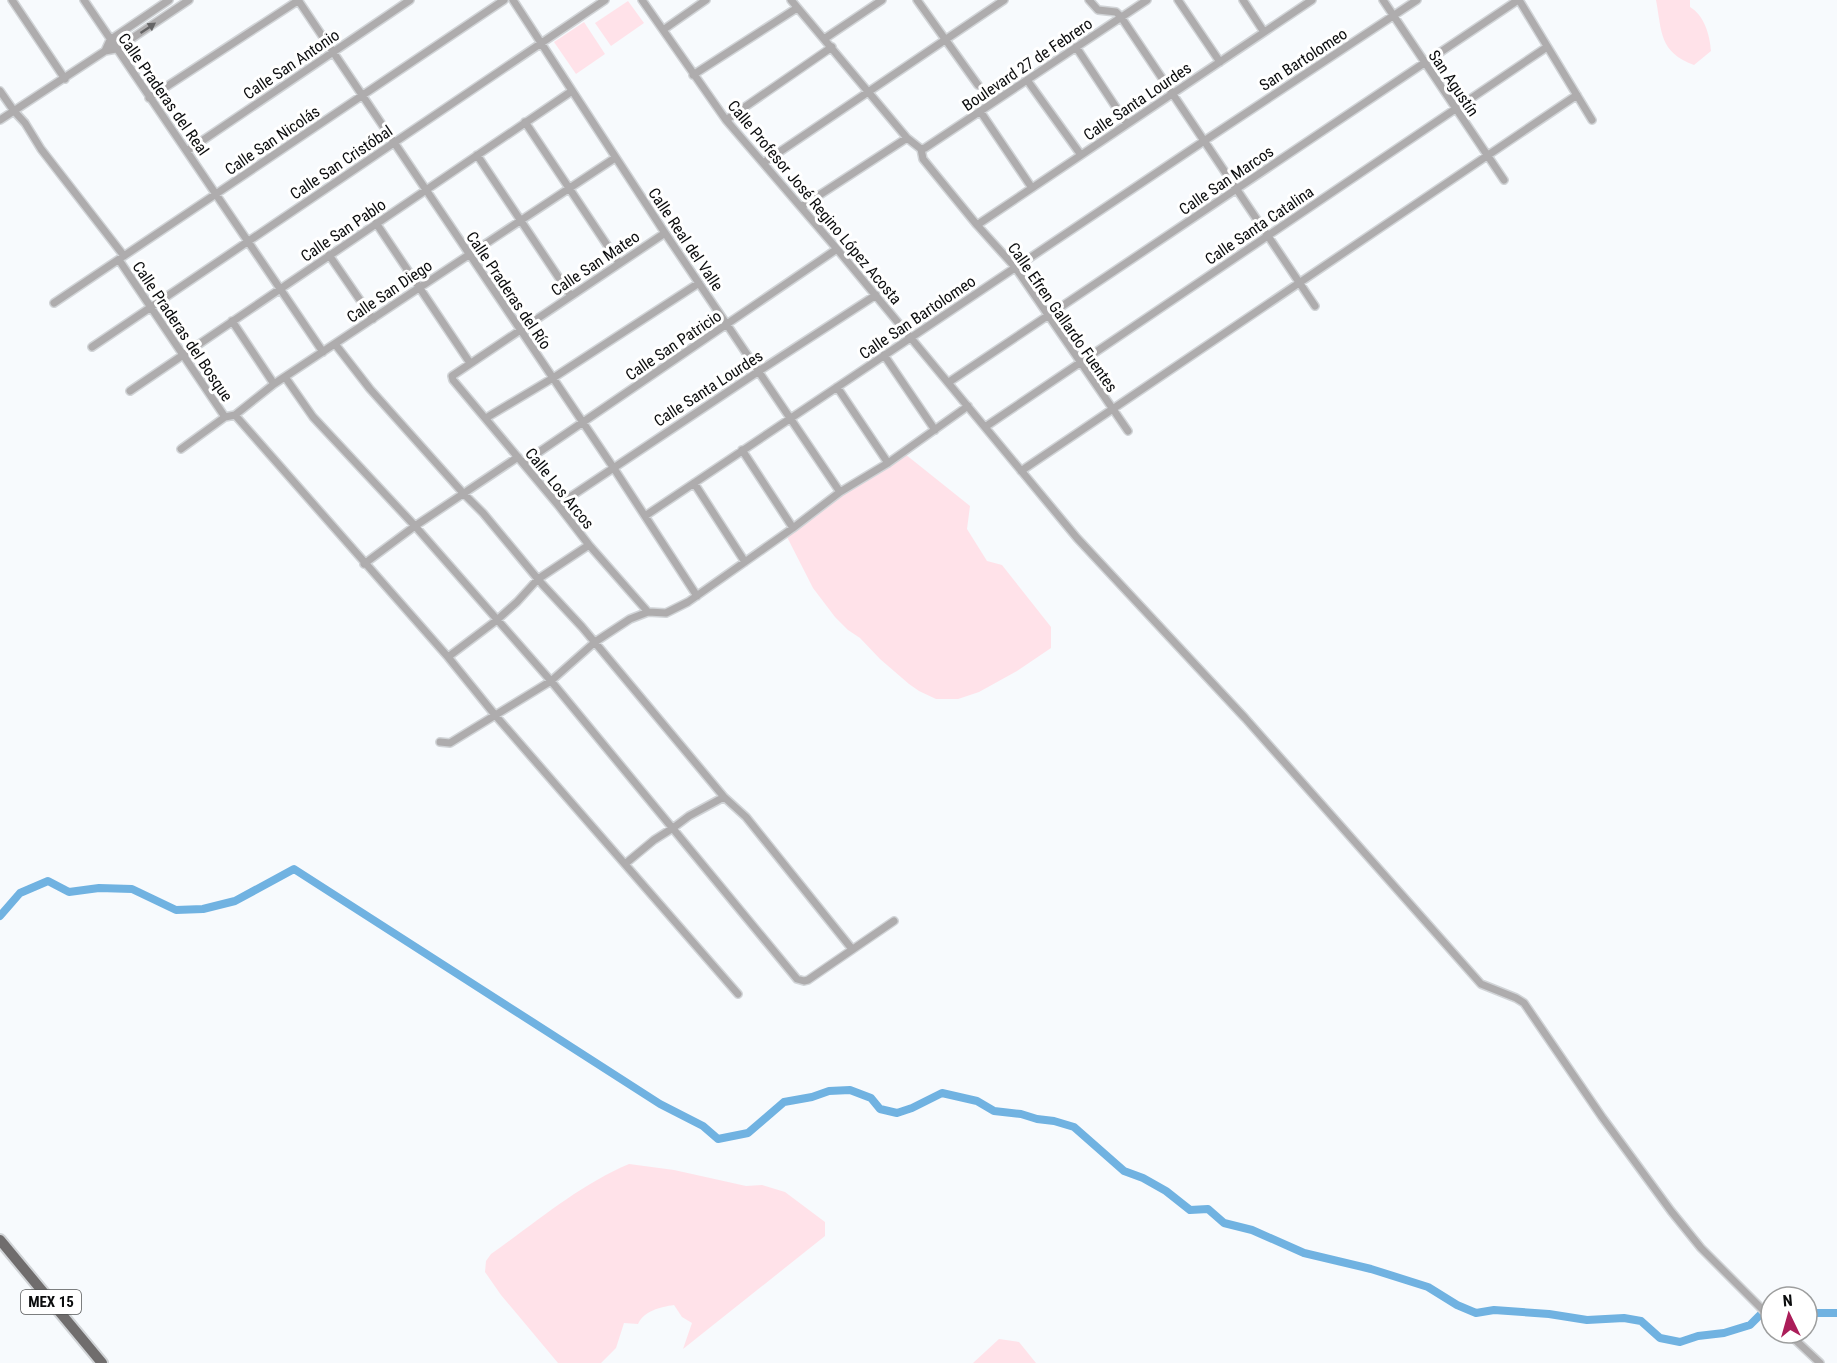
<svg xmlns="http://www.w3.org/2000/svg" width="1837" height="1363" font-family="'Roboto Condensed',sans-serif">
  <style>
    .green { fill: #ffe2e9 }
    .lines { fill: none; stroke-linecap: round; stroke-linejoin: round }
    .canal { stroke: #70b2e1; stroke-width: 8 }
    .minor-casing { stroke: #d1d4d7; stroke-width: 10 }
    .primary-casing { stroke: #d1d4d7; stroke-width: 14 }
    .minor { stroke: #aeacad; stroke-width: 7 }
    .primary { stroke: #706d6d; stroke-width: 10 }
    .oneway { fill: #656465 }
    .labels { text-anchor: middle; stroke-width: 6; stroke-linejoin: round; paint-order: stroke }
    .shield { fill: #fff; stroke: #545556; stroke-width: 1.5 }
    .shield-label { font-size: 15px; font-weight: bold; fill: #0b0c0d }
    .street-label { font-size: 16px; fill: #0b0c0d; stroke: #fff }
  </style>
  <rect width="100%" height="100%" fill="#f7fafd"/>
  <path class="green" d="M1656 0H1690V7C1704 15 1710 35 1711 51L1694 65C1659 52 1662 32 1656 0Z
    M628 1 644 23 611 46 595 23Z
    M584 22 605 54 576 74 554 42Z
    M905 454 970 506 967 529 987 561 1002 565 1051 627V648L1017 671 979 692 958 699H936L919 691 909 684 880 659 860 638 848 630 835 617 813 588 786 535 792 526Z
    M629 1164 674 1170 746 1186 762 1185 785 1192 825 1222V1236L683 1349 692 1323 682 1317 674 1305C660 1307 644 1311 638 1324L624 1323 616 1348 601 1363H558L501 1295 485 1272 486 1261 491 1254C535 1223 579 1185 629 1164Z
    M999 1339 1019 1342 1036 1363H973Z"/>
  <g class="lines">
    <path class="canal" d="M0 916 20 893 48 881 69 892 99 888 132 889 176 910 203 909 235 901 294 869 660 1104 703 1126 718 1139 748 1133 784 1102 812 1097 829 1091 850 1090 871 1098 880 1109 897 1113 912 1108 942 1093 977 1101 994 1111 1021 1114 1037 1119 1054 1121 1074 1127 1124 1171 1143 1178 1166 1191 1190 1210 1208 1209 1224 1223 1252 1230 1304 1253 1371 1269 1428 1287 1457 1305 1476 1313 1494 1310 1549 1314 1587 1320 1624 1318 1641 1321 1660 1338 1680 1342 1698 1336 1724 1333 1750 1325 1764 1311 1771 1307
      M1807 1313H1837"/>
    <g class="minor-casing">
      <path id="minor" d="M12 0 65 79
        M84 0 323 352
        M298 0 613 467 697 596
        M513 0 665 233 840 492
        M642 0 726 120 837 249 1077 538 1245 718 1481 984 1516 998 1524 1003 1602 1117 1671 1211 1701 1248 1771 1318
        M791 0 907 138 921 149 923 159 977 225 1015 267 1128 431
        M917 0 978 85
        M1089 0 1098 10 1116 12 1121 17 1315 306
        M1178 0 1220 62
        M1243 0 1264 32
        M1383 0 1504 180
        M1519 0 1592 120
        M663 30 706 0
        M824 39 882 0
        M110 40 169 0
        M1076 47 1127 124
        M105 51 116 49 189 0
        M693 75 797 8
        M1027 80 1081 155
        M0 91 14 111 25 123 41 149 124 256
        M149 98 299 0
        M980 111 1032 188
        M0 120 105 51 110 40
        M726 120 832 47
        M525 122 619 263
        M921 149 925 148 1147 0
        M187 151 410 0
        M477 155 571 296
        M763 163 1004 0
        M801 207 907 138
        M376 223 470 363
        M977 225 1312 0
        M329 255 373 319
        M119 260 225 417
        M54 303 504 0
        M232 321 274 384
        M335 344 370 389 463 493 483 513 542 584 582 627 724 797 746 817 852 949
        M92 347 605 0
        M884 355 935 430
        M285 377 313 417 415 526 551 681 797 979 804 981 808 980 894 921
        M949 382 1518 0
        M837 387 888 463
        M130 391 572 91
        M235 415 448 657 495 715 738 994
        M486 418 553 378 699 283
        M985 427 1547 47
        M181 449 225 417 235 415 274 384 615 158
        M742 450 793 528
        M523 463 837 249
        M1021 471 1577 95
        M694 483 745 562
        M558 505 759 371 876 295
        M645 516 1204 141 1417 0
        M364 564 415 526 518 457
        M648 612 589 545 558 505 453 380 452 376 665 233
        M448 657 497 620 517 602 538 579 589 545
        M440 742 450 743 551 681 595 642 630 619 648 612 666 613 688 602 793 528 840 492 888 463 968 406
        M625 864 654 840 673 828 689 816 724 797
        M1788 1333 1820 1363"/>
    </g>
    <g class="primary-casing">
      <path id="primary" d="M0 1240 102 1363"/>
    </g>
    <use href="#minor" class="minor"/>
    <use href="#primary" class="primary"/>
  </g>
  <defs><path id="oneway-solid" d="M-6-.8H1V-3.2L6.5 0L1 3.2V.8H-6Z" transform="scale(1.5)"/></defs>
  <use class="oneway" href="#oneway-solid" transform="translate(148 28) rotate(-34)"/>
  <g class="labels">
    <rect class="shield" x="21" y="1290" width="60" height="24" rx="4.5"/>
    <g class="shield-label">
      <text x="51" y="1307">MEX 15</text>
    </g>
    <g class="street-label">
      <text transform="translate(1303 59) rotate(-33)" y="6">San Bartolomeo</text>
      <text transform="translate(291 64) rotate(-34)" y="6">Calle San Antonio</text>
      <text transform="translate(1027 64) rotate(-34)" y="6">Boulevard 27 de Febrero</text>
      <text transform="translate(1454 83) rotate(56)" y="6">San Agustín</text>
      <text transform="translate(164 94) rotate(55)" y="6">Calle Praderas del Real</text>
      <text transform="translate(1137 101) rotate(-34)" y="6">Calle Santa Lourdes</text>
      <text transform="translate(272 140) rotate(-34)" y="6">Calle San Nicolás</text>
      <text transform="translate(341 162) rotate(-34)" y="6">Calle San Cristóbal</text>
      <text transform="translate(1226 180) rotate(-34)" y="6">Calle San Marcos</text>
      <text transform="translate(815 202) rotate(50)" y="6">Calle Profesor José Regino López Acosta</text>
      <text transform="translate(1259 225) rotate(-34)" y="6">Calle Santa Catalina</text>
      <text transform="translate(343 230) rotate(-34)" y="6">Calle San Pablo</text>
      <text transform="translate(686 239) rotate(56)" y="6">Calle Real del Valle</text>
      <text transform="translate(595 263) rotate(-34)" y="6">Calle San Mateo</text>
      <text transform="translate(509 290) rotate(56)" y="6">Calle Praderas del Río</text>
      <text transform="translate(389 291) rotate(-34)" y="6">Calle San Diego</text>
      <text transform="translate(917 317) rotate(-34)" y="6">Calle San Bartolomeo</text>
      <text transform="translate(1063 317) rotate(55)" y="6">Calle Efren Gallardo Fuentes</text>
      <text transform="translate(183 331) rotate(56)" y="6">Calle Praderas del Bosque</text>
      <text transform="translate(673 345) rotate(-34)" y="6">Calle San Patricio</text>
      <text transform="translate(708 388) rotate(-33)" y="6">Calle Santa Lourdes</text>
      <text transform="translate(560 488) rotate(51)" y="6">Calle Los Arcos</text>
    </g>
  </g>
  <g transform="translate(1789 1315) rotate(355)"><circle r="28" fill="#ffffff" stroke="#9d9e9e" stroke-width="1.5"/>
  <path d="M0-4.5L10 22L0 15L-10 22Z" fill="#ab1d59"/>
  <text y="-9" font-size="16" font-weight="bold" text-anchor="middle" fill="#0b0c0d">N</text>
  </g>
</svg>
